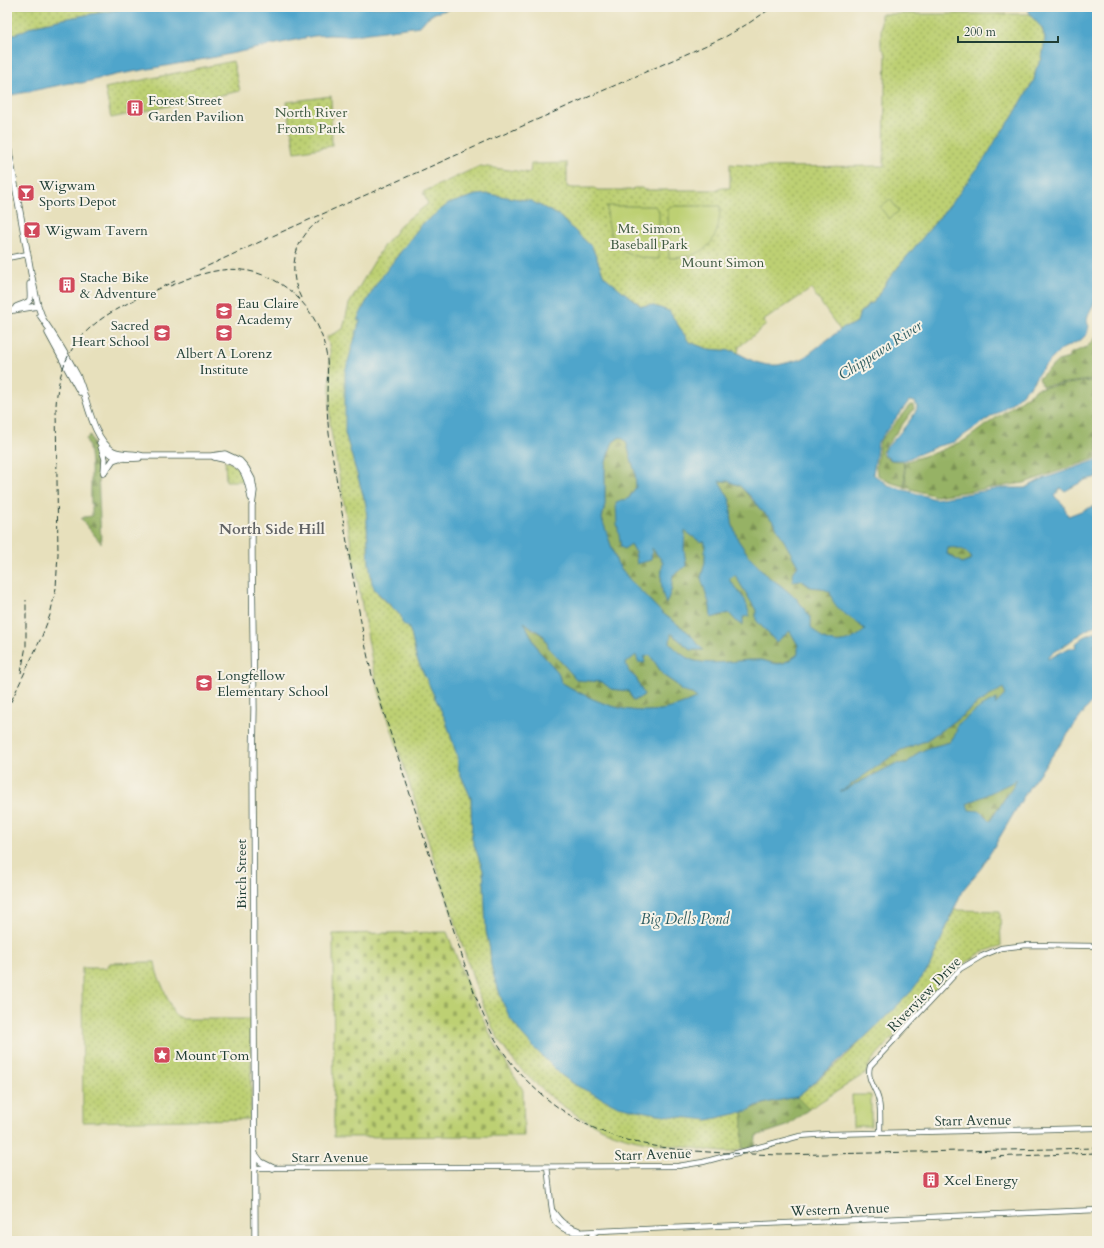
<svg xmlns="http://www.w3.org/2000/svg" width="1104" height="1248" font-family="Cardo,serif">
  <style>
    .forest { fill: url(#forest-firs); stroke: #5a784c }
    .cemetery { fill: url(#cemetery-stones); stroke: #6e8654 }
    .park { fill: url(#park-dots); stroke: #6e8654 }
    .pitch { fill: #bdd073; stroke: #6e8654 }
    .water { fill: #4fa5cb; stroke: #377180; fill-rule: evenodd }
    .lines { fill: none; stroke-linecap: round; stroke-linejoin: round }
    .minor-casing { stroke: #3d5548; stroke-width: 6 }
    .major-casing { stroke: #3d5548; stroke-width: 7 }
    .minor { stroke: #fff; stroke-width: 4.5 }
    .major { stroke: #fff; stroke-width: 5.5 }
    .rail { stroke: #1f3d34; stroke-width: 1; stroke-dasharray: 6 3; stroke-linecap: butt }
    .labels { text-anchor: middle; stroke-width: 4; stroke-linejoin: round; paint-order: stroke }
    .poi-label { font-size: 14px; fill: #1f3d34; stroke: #f7f3e8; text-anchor: start }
    .park-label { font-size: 14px; fill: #3f5a41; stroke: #f7f3e8 }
    .street-label { font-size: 14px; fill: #1f3d34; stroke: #f7f3e8 }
    .water-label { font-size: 15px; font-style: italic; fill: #2d5c61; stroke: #f7f3e8 }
    .neighbourhood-label { font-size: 15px; font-weight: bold; fill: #626465; stroke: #f7f3e8 }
  </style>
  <defs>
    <pattern id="forest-firs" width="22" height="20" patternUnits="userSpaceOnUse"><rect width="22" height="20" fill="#96b265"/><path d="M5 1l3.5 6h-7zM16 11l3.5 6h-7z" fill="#7a9254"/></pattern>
    <pattern id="cemetery-stones" width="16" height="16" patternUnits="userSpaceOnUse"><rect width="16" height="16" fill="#bdd073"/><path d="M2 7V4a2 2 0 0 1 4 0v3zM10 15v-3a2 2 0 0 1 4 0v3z" fill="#99aa5f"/></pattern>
    <pattern id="park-dots" width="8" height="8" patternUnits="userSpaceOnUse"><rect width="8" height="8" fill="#bdd073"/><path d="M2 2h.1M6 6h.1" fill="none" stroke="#99aa5f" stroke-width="1.8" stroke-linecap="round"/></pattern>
  </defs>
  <rect width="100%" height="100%" fill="#f7f3e8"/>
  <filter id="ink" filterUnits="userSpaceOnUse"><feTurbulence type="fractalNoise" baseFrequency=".025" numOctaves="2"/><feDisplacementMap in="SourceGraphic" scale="8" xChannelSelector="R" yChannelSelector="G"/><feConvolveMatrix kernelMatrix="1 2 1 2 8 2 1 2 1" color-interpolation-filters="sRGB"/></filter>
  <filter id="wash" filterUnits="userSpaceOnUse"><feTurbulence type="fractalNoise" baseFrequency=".012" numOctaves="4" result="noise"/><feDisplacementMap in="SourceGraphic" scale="16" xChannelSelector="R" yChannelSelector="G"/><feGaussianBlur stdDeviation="0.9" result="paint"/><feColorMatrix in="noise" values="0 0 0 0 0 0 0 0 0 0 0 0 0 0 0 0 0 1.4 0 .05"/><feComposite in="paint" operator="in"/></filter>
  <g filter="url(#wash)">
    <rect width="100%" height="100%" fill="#e7e0bc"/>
    <path class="forest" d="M1097 336V379L1042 386 1039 378 1058 361 1069 358V354L1087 347Z
      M1097 380V458L1024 483 936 496 904 487 906 481 904 462 937 452 965 440 1038 388Z
      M910 405H913L914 409 881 453C887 461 894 461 903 461L905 481 903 486C893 484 885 481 877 474L876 466 880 441Z
      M90 435 95 449 98 472 101 543 81 519 84 517 92 516V504H91C90 484 94 456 86 439Z
      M620 437 626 441 635 472 636 487 629 498 631 544 635 551 637 564 651 547 663 562 661 580 666 603 671 591 673 575 686 566 684 548V530L699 541H705V562L701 578 710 606 711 618 729 613 738 623 743 625V617L729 578 735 575 756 610V620L776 642 790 631 798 645V654C792 658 787 663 779 663 773 664 767 661 761 660 739 659 717 666 695 661 685 658 677 651 670 643V633L691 650H702L689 633 661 612 629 579 617 563 602 519 605 504V467L608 454 613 442Z
      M719 481H728L740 486 760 509 773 521 798 566 792 574 810 587 822 588 830 592 845 613 857 622 866 630C854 641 838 647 822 638 818 635 814 630 811 627V618L797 599 779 584 767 576 749 556 738 540 732 523 730 500Z
      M948 548C958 546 967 550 972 559L962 563 947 553Z
      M524 621 533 630 544 636 549 648 577 680 602 682 611 689 628 691 633 700 644 695 636 678 629 672 625 663 636 654 644 663V657L650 655 664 676 676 684 681 691 692 694 698 698C646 723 607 710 561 682L558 672 538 650Z
      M1003 688 1006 694 994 706 997 700 956 733 950 742 928 748 918 753 907 763 895 764 837 793 901 750 925 741 955 721 978 703Z
      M1018 779 989 821 980 811 969 810 967 804Z
      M797 1097 809 1109 787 1126 756 1136 755 1148 742 1149 743 1112 770 1102Z"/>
    <path class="cemetery" d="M447 932 468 987 498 1050 523 1090 524 1136 334 1137 333 934Z"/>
    <path class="park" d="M7 7H133C101 13 68 17 36 25 26 28 18 36 7 34Z
      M881 14H1030L1042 28 1045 38 1042 59 1036 69 1034 80 1012 118 997 138 989 154 957 196 890 277 873 303 868 304 864 310 860 312 857 322C851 326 845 326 840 330L811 289 763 321 766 325 739 347 738 353 734 351 708 349 689 342 669 311 651 305 642 306 608 280 604 276 592 247 558 215 531 201 488 194 476 195 463 199 421 225 377 283 364 306 358 320H361L345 433 366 505 369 563 372 583 379 595 401 616 402 622 408 627 411 633 416 657 446 721 457 756 459 771 471 798 472 839 483 870 484 883 486 931 490 950 491 965 494 977 503 1003 510 1018 523 1036 561 1075 577 1086 708 1120 743 1112 742 1149C738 1150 734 1152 730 1152 718 1153 698 1148 685 1147 663 1145 640 1142 619 1135 577 1122 526 1082 502 1045 492 1029 485 1010 478 993L379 691 373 667 330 425V350L327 337 343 329 349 304 384 245 394 234 401 224 428 204 423 192 480 166 530 173 531 164 567 163V187L574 188H595L597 190H632L634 188H642L644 190H716L719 188H730V164L763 167 884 166 885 88 886 54 881 46Z
      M233 61 240 91 111 118 105 88Z
      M331 96 332 146 295 152 287 102Z
      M225 460 236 466 246 481H226Z
      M954 910 1000 911 1001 946 982 952 951 973 872 1060 868 1067 866 1073 809 1109 797 1097 843 1059 910 993 929 968Z
      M155 962 157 973 174 1014 183 1019H251V1119L83 1122 82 968H105L108 966 110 963Z"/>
    <path class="pitch" d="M890 199 899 211 889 219 880 207Z
      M607 206H655L659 211V259C622 259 607 243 607 206Z
      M672 206H720C720 243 705 258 669 258L668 210Z
      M852 1095H871V1126H853Z"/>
    <path class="water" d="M133 7H457L435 13 427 18 420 26 347 36 330 35 314 36 216 57 115 75 82 83H70L7 96V34C18 36 26 28 36 25 68 17 101 13 133 7Z
      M1027 7H1097V297C1094 307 1083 317 1089 326L1087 334 1081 340 1062 349 1040 371 1031 385 1013 402 954 442 938 446 905 460H892L885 456 883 453 884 450C891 443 917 415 917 407 917 405 915 403 915 402L909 401 878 442 873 474 888 485 935 499 1002 488H1025L1040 480 1097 460V477L1085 480 1065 491 1061 488 1054 496 1063 504 1068 516 1097 505V624L1080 634V635L1076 637 1064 646 1048 656V659L1069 648H1076L1075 644 1084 637 1097 631V642L1092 646 1097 644V697L1087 708 1030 786 982 867 962 891 929 968 910 993 861 1041 797 1097 770 1102 756 1106 748 1111 708 1120 671 1116 646 1112 618 1106 577 1086 561 1075 536 1050 523 1036 510 1018 503 1003 494 977 491 965 490 950 486 931 484 883 483 870 472 839 471 798 459 771 457 756 446 721 416 657 411 633 408 627 402 623 401 616 375 590 372 583 369 563 366 505 345 433V372L360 320 357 321 364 306 377 283 421 225 448 204 476 195 488 194 531 201 558 215 592 247 604 276 641 306 651 305 669 311 689 342 708 349 734 351 755 362 767 365H778L802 359 844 327 850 326 857 322 860 312 864 310 868 304 873 303 890 277 957 196 988 154 997 138 1012 118 1034 80 1036 69 1042 59 1045 38 1042 28 1031 16ZM620 437 626 441 635 472 636 487 629 498 616 503 617 524 621 547 624 549 631 544 635 551 637 564 651 560 652 548 663 562C661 577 660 590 666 604L671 591 673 575 686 566 684 548 685 531 699 541 705 542V562L701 578 710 606 711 618 729 613 738 623 743 625V617L750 616 745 600 729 579 735 575 756 610V620L776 642 790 631 798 645V654C792 658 787 663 779 664 773 664 767 661 761 660 739 659 717 666 695 661 685 658 677 651 670 643L671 633 691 650H703L689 633 661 612 629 579 617 563 602 519 605 504V467L608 454 613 442ZM719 481H728L740 486 752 498 760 509 773 521 798 566 792 574 793 581 801 580 810 587 822 588 830 592C831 595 832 599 833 601 840 614 857 620 865 630 853 641 837 647 822 638 818 635 814 630 811 627V618L797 599 779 584 767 576 749 556 738 540 732 523 730 500ZM948 548C958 546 968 550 972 559L962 563 947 554ZM524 622 544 636 549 648 577 680 602 682 611 689 628 691 634 701 644 695 636 678 629 672 626 663 636 655 638 662 645 663 644 657 650 655 664 676 676 684 681 691 692 694 697 698C648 723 605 709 561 682L558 672 538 650ZM1003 688 1006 694 995 705 997 699 982 706 957 725 956 733 950 742 928 748 918 753 907 763 895 764 840 792 901 750 925 741 955 721 978 703ZM1017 780 990 821 980 811 969 810 967 804Z"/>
  </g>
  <g filter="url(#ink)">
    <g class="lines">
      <g class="minor-casing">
        <path id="minor" d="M7 258 28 254
          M880 1133C880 1123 881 1112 879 1102 877 1088 866 1081 870 1066L960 969 982 956 1001 948 1027 945 1097 946
          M547 1167C549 1177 551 1213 554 1220 559 1228 566 1231 575 1232L1097 1210
          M254 1168 678 1166 703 1162 800 1136 828 1134 1097 1128
          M553 1211C560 1221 566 1227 578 1230
          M586 1241 594 1233 598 1231"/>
      </g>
      <g class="major-casing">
        <path id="major" d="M7 140 31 273 38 306 42 317
          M15 310 16 307C34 300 30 303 30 284
          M7 311 38 306
          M40 315C53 334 66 354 77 375 88 398 91 437 113 451 123 456 134 452 143 456H211L225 454 240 461 246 468 252 479 254 491 252 506V556L254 709 253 761 255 1241
          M48 333 80 392
          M100 443C112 459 120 459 139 458
          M101 447 105 459 104 473
          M214 457C242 462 246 470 251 498
          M104 473 113 460 119 458
          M255 1154 261 1162 273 1168"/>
      </g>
      <use href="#minor" class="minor"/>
      <use href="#major" class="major"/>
      <path class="rail" d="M199 270 277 234 725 37 749 23 773 7
        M170 286C187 279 204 272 222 270 270 264 316 301 325 348 329 363 327 380 327 396 327 413 328 430 331 447 338 489 345 530 352 572 359 608 364 644 373 679L470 981C477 1000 484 1019 494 1037 523 1088 573 1126 630 1141 679 1153 730 1153 780 1155L1097 1148
        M301 298C286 268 295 236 323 218
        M21 673 26 646V600
        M7 710 42 636 50 615 56 588 58 554 56 406C60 327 113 310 175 281
        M990 1157 1096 1153"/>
    </g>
  </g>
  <defs>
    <g id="building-square" transform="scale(0.9)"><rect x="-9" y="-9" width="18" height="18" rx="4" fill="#d1495b" stroke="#f7f3e8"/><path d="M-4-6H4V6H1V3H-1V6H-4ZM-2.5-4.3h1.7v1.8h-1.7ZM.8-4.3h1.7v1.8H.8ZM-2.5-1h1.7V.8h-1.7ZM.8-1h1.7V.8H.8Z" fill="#fff"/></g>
    <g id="bar-square" transform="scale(0.9)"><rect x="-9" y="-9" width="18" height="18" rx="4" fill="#d1495b" stroke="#f7f3e8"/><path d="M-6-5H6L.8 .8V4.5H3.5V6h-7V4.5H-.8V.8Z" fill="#fff"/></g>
    <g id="school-square" transform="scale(0.9)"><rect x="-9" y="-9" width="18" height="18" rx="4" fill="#d1495b" stroke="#f7f3e8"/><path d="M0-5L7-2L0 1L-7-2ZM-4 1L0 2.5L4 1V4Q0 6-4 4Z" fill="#fff"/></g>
    <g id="sight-square" transform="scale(0.9)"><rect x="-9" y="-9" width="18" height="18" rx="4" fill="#d1495b" stroke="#f7f3e8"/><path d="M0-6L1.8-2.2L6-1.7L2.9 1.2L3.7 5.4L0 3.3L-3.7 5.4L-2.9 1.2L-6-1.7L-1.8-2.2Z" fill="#fff"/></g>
  </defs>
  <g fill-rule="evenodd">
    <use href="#building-square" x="135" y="108"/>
    <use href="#bar-square" x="26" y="193"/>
    <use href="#bar-square" x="32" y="230"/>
    <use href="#building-square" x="67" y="285"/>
    <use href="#school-square" x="224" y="311"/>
    <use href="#school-square" x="162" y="333"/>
    <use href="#school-square" x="224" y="333"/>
    <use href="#school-square" x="204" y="683"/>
    <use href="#sight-square" x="162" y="1055"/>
    <use href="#building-square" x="931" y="1180"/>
  </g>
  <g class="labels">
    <g class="poi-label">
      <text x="148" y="105">Forest Street<tspan x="148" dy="16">Garden Pavilion</tspan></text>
      <text x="39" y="190">Wigwam<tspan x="39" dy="16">Sports Depot</tspan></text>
      <text x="45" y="235">Wigwam Tavern</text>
      <text x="80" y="282">Stache Bike<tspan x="80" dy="16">&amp; Adventure</tspan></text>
      <text x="237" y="308">Eau Claire<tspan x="237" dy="16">Academy</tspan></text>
      <text x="149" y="330" text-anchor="end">Sacred<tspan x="149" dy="16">Heart School</tspan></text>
      <text x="224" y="358" text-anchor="middle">Albert A Lorenz<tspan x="224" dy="16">Institute</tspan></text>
      <text x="217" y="680">Longfellow<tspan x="217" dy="16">Elementary School</tspan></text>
      <text x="175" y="1060">Mount Tom</text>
      <text x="944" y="1185">Xcel Energy</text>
    </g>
    <g class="park-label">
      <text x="311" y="117">North River<tspan x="311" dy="16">Fronts Park</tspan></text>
      <text x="649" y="233">Mt. Simon<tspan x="649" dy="16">Baseball Park</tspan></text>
      <text x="723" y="267">Mount Simon</text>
    </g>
    <g class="street-label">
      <text transform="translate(241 874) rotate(-90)" y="5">Birch Street</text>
      <text transform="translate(924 994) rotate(-46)" y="5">Riverview Drive</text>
      <text transform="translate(973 1120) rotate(-1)" y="5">Starr Avenue</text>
      <text transform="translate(653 1154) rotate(-2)" y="5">Starr Avenue</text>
      <text x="330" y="1162">Starr Avenue</text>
      <text transform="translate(840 1209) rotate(-2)" y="5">Western Avenue</text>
    </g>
    <g class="water-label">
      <text transform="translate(880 350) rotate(-33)" y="5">Chippewa River</text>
      <text x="685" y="924">Big Dells Pond</text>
    </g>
    <g class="neighbourhood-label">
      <text x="272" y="534">North Side Hill</text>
    </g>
  </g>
  <rect width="1104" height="1248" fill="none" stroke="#f7f3e8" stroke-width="24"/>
  <path d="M958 36v6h100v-6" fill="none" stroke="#1f3d34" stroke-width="2"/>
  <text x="964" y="36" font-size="12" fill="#1f3d34" stroke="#f7f3e8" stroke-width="3" paint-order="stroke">200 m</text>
</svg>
